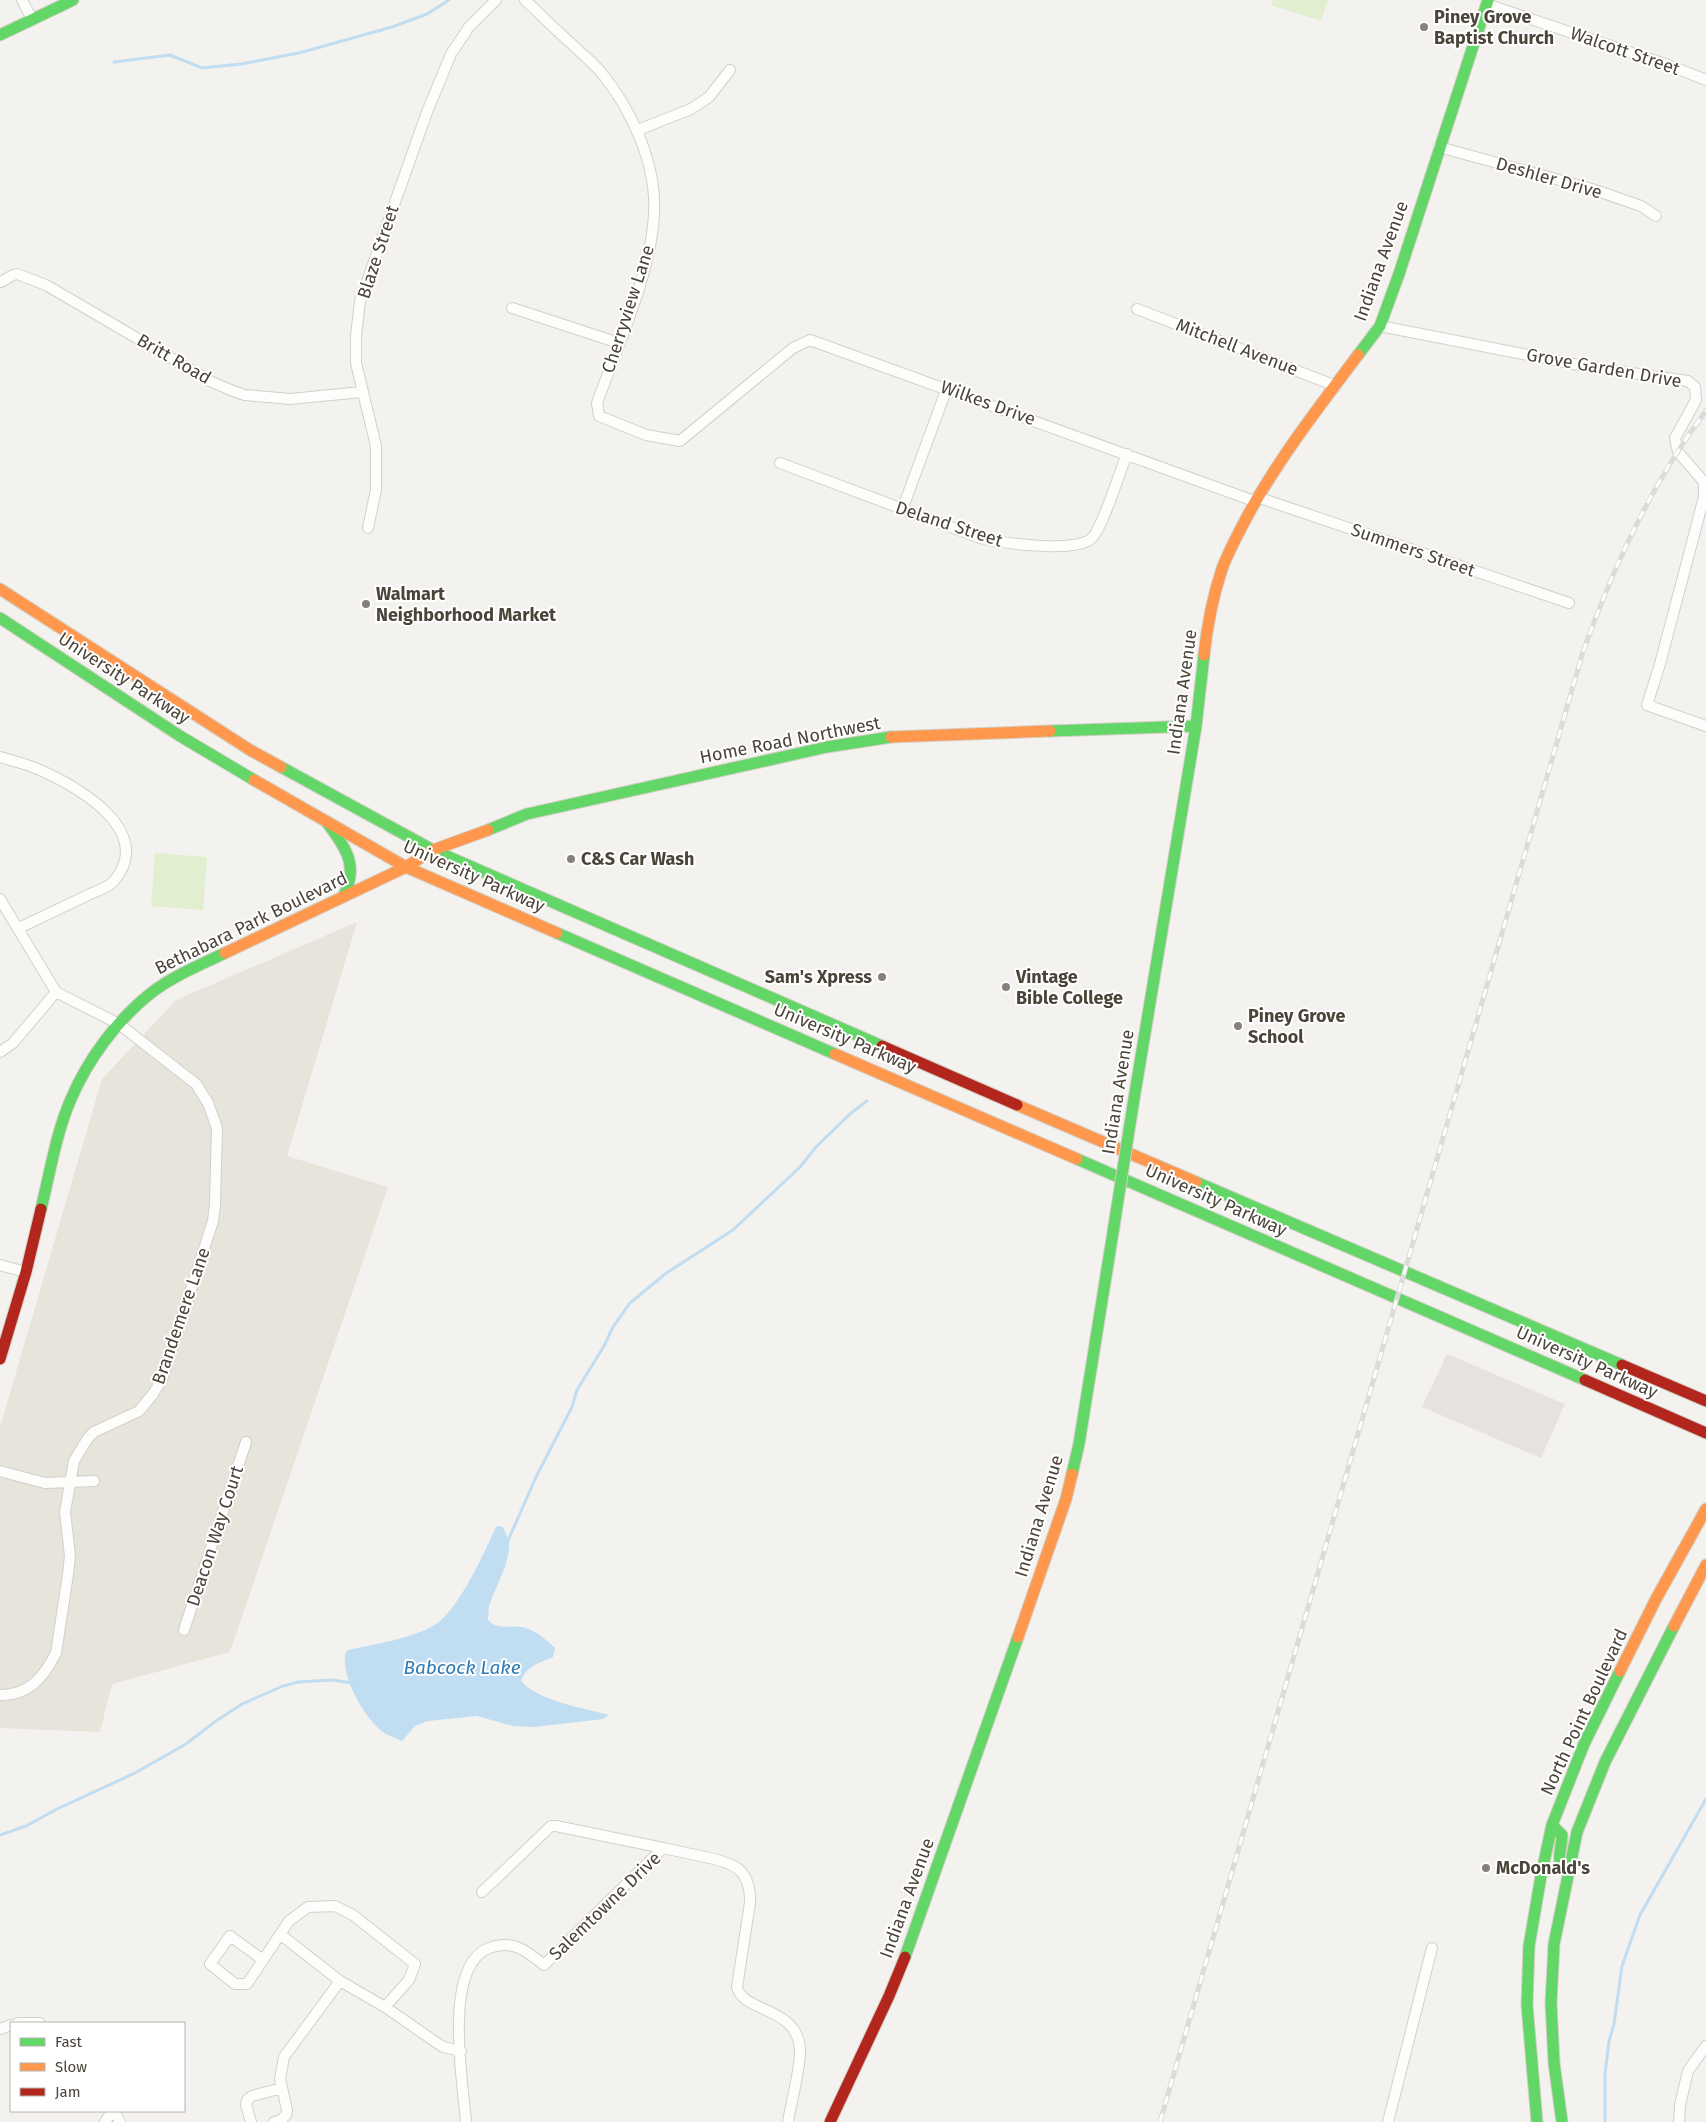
<svg xmlns="http://www.w3.org/2000/svg" width="1706" height="2122" font-family="'Fira Sans',sans-serif">
  <style>
    .residential { fill: #e7e4dc }
    .green { fill: #e1eecf }
    .parking { fill: #e6e3df }
    .water { fill: #c0ddf1 }
    .lines { fill: none; stroke-linecap: round; stroke-linejoin: round }
    .stream { stroke: #c0ddf1; stroke-width: 3 }
    .street-casing { stroke: #d2d0cb; stroke-width: 12 }
    .fast-casing { stroke: #d3cfc5; stroke-width: 13 }
    .slow-casing { stroke: #d3cfc5; stroke-width: 13 }
    .jam-casing { stroke: #d3cfc5; stroke-width: 13 }
    .street { stroke: #fdfdfc; stroke-width: 10 }
    .fast { stroke: #63d668; stroke-width: 11 }
    .slow { stroke: #ff974d; stroke-width: 11 }
    .jam { stroke: #b3261e; stroke-width: 11 }
    .rail-casing { stroke: #dbdbda; stroke-width: 5 }
    .rail { stroke: #fff; stroke-width: 3; stroke-dasharray: 9; stroke-linecap: butt }
    .fast-bridge-casing { stroke: #d3cfc5; stroke-width: 13; stroke-linecap: butt }
    .fast-bridge { stroke: #63d668; stroke-width: 11 }
    .poi-dot { fill: #868178; stroke: #fff; stroke-width: 2 }
    .labels { text-anchor: middle; stroke-width: 4; stroke-linejoin: round; paint-order: stroke }
    .poi-label { font-size: 18px; font-weight: bold; fill: #4b4439; stroke: #fff; text-anchor: start }
    .street-label { font-size: 18px; fill: #4b4439; stroke: #fff }
    .water-label { font-size: 19px; font-style: italic; fill: #2e7ab2; stroke: #fff }
  </style>
  <rect width="100%" height="100%" fill="#f4f2ee"/>
  <path class="residential" d="M357 922 287 1156 388 1187 230 1652 112 1684 100 1732 0 1728V1427L102 1079 176 1000Z"/>
  <path class="green" d="M1273 0H1328L1321 21 1271 5Z
    M155 853 207 857 203 910 151 906Z"/>
  <path class="parking" d="M1447 1354 1565 1404 1541 1458 1422 1407Z"/>
  <path class="water" d="M499 1526 503 1527 509 1541V1551L505 1567 489 1605 488 1620C497 1631 514 1624 526 1628 538 1632 546 1640 555 1648L553 1657C539 1663 526 1666 521 1681 538 1701 584 1708 609 1715L603 1719 534 1727 513 1726 477 1716 428 1721 415 1726 402 1741C396 1738 389 1736 384 1733 364 1718 342 1678 345 1654L348 1650C372 1645 415 1638 436 1624 459 1609 484 1553 496 1527Z"/>
  <g class="lines">
    <path class="stream" d="M114 62 170 55 202 68 241 64 299 53 392 27 427 14 449 0
      M507 1543 536 1477 572 1407 577 1390 604 1346 613 1327 630 1303 665 1274 733 1230 800 1167 816 1147 850 1114 867 1101
      M0 1835 26 1826 57 1809 135 1773 186 1744 216 1721 242 1704 283 1686 298 1682 331 1680 353 1683
      M1605 2122V2074L1609 2041 1614 2024 1622 1966 1640 1915 1706 1799"/>
    <g class="street-casing">
      <path id="street" d="M22 0 32 19
        M525 0C542 16 558 32 575 47 583 55 592 62 600 71 631 108 657 164 654 214 651 274 618 345 597 403L599 416 646 435 680 441 793 348 810 340 1254 501
        M1486 4 1668 65 1706 80
        M638 130 691 109 709 97 730 70
        M1439 147 1592 189 1641 206 1656 216
        M1 282 13 275 17 274 46 285 212 382 233 391 245 395 290 399 362 392
        M512 308 619 343
        M1137 309 1336 386
        M1380 326 1589 367 1688 381 1695 387 1696 400 1675 438 1678 452 1704 482V497L1660 664 1647 705 1706 726
        M780 463 980 538C1002 543 1073 553 1091 539 1102 530 1120 471 1127 454
        M1257 497 1569 603
        M902 510 947 388
        M368 528 376 490V446L356 363V336L360 301 427 112 451 54 469 27 496 0
        M0 757C13 761 27 764 40 770 78 787 156 831 114 881 108 888 96 891 88 895 65 906 42 917 19 928
        M0 899 56 992 119 1024 196 1084 208 1103 217 1128 215 1204 213 1221 162 1379 153 1394 139 1411 94 1432 88 1438 74 1461 65 1512 70 1556 68 1574 56 1653C44 1677 28 1696 0 1695
        M0 1052 13 1043 56 992
        M0 1265 26 1272
        M0 1471 45 1483 94 1481
        M184 1630 246 1442
        M482 1892 551 1826H556L663 1848
        M281 1935 340 1981 385 2007 443 2047 461 2051
        M263 1960 230 1936 210 1964 235 1984H247L289 1921 308 1907 335 1906 353 1915 415 1964 409 1980 385 2007
        M18 2023H40
        M0 2029 11 2025
        M114 2111 120 2122
        M105 2122 112 2111
        M251 2122 246 2105 247 2100 252 2096 282 2088
        M274 2122 281 2120 286 2115 287 2110 280 2079 284 2057 340 1981
        M466 2122C463 2082 442 1966 489 1948 512 1939 527 1951 544 1965L663 1848C677 1851 691 1854 705 1857 735 1863 751 1870 750 1903L737 1987C743 2013 797 2006 800 2049 801 2067 791 2102 788 2122
        M1388 2122 1432 1948
        M1679 2122 1680 2105 1688 2071 1706 2046"/>
    </g>
    <g class="fast-casing">
      <path id="fast" d="M0 35 73 0
        M1358 355 1380 326 1399 274 1488 0
        M0 618 180 736 254 780
        M1050 731 1196 726
        M281 767 433 850 882 1046
        M328 824C347 849 359 867 343 897
        M488 830 527 814 827 747 891 737
        M557 933 835 1054
        M1133 1105 1196 726 1204 655
        M1077 1159 1585 1380
        M1196 1182 1622 1365
        M41 1209C50 1173 56 1133 71 1099 88 1059 117 1020 151 993 173 976 200 965 225 953
        M1072 1474 1079 1444 1114 1226
        M1552 1825 1562 1835C1562 1850 1554 1862 1567 1873
        M905 1957 1018 1637
        M1537 2122 1527 2005 1529 1946 1541 1876 1552 1825 1584 1744 1620 1671
        M1562 2122 1554 2063 1551 2003 1554 1944 1577 1832 1605 1762 1674 1626"/>
    </g>
    <g class="slow-casing">
      <path id="slow" d="M0 589 250 750 281 767
        M1204 655C1207 627 1213 596 1222 569 1229 550 1239 532 1248 515 1279 458 1319 407 1358 355
        M891 737 1050 731
        M254 780 406 867 557 933
        M225 953 406 867 433 850 488 830
        M835 1054 1077 1159
        M1017 1105 1196 1182
        M1674 1626 1706 1565
        M1018 1637 1066 1499 1072 1474
        M1620 1671 1656 1599 1706 1509"/>
    </g>
    <g class="jam-casing">
      <path id="jam" d="M882 1046 1017 1105
        M0 1359 26 1272 41 1209
        M1622 1365 1706 1401
        M1585 1380 1706 1433
        M830 2122 889 1996 905 1957"/>
    </g>
    <use href="#street" class="street"/>
    <use href="#fast" class="fast"/>
    <use href="#slow" class="slow"/>
    <use href="#jam" class="jam"/>
    <g class="rail-casing">
      <path id="rail" d="M1160 2122 1582 655C1612 570 1651 483 1706 411"/>
    </g>
    <use href="#rail" class="rail"/>
    <g class="fast-bridge-casing">
      <path id="fast-bridge" d="M1114 1226 1133 1105"/>
    </g>
    <use href="#fast-bridge" class="fast-bridge"/>
  </g>
  <g class="poi-dot">
    <circle cx="1424" cy="27" r="5"/>
    <circle cx="366" cy="604" r="5"/>
    <circle cx="571" cy="859" r="5"/>
    <circle cx="882" cy="977" r="5"/>
    <circle cx="1006" cy="987" r="5"/>
    <circle cx="1238" cy="1026" r="5"/>
    <circle cx="1486" cy="1868" r="5"/>
  </g>
  <g class="labels">
    <g class="poi-label">
      <text x="1434" y="23">Piney Grove<tspan x="1434" dy="21">Baptist Church</tspan></text>
      <text x="376" y="600">Walmart<tspan x="376" dy="21">Neighborhood Market</tspan></text>
      <text x="581" y="865">C&amp;S Car Wash</text>
      <text x="872" y="983" text-anchor="end">Sam's Xpress</text>
      <text x="1016" y="983">Vintage<tspan x="1016" dy="21">Bible College</tspan></text>
      <text x="1248" y="1022">Piney Grove<tspan x="1248" dy="21">School</tspan></text>
      <text x="1496" y="1874">McDonald's</text>
    </g>
    <g class="street-label">
      <text transform="translate(1625 51) rotate(19)" y="6">Walcott Street</text>
      <text transform="translate(1549 178) rotate(16)" y="6">Deshler Drive</text>
      <text transform="translate(378 252) rotate(-72)" y="6">Blaze Street</text>
      <text transform="translate(1381 261) rotate(-70)" y="6">Indiana Avenue</text>
      <text transform="translate(628 309) rotate(-72)" y="6">Cherryview Lane</text>
      <text transform="translate(1237 347) rotate(21)" y="6">Mitchell Avenue</text>
      <text transform="translate(174 359) rotate(30)" y="6">Britt Road</text>
      <text transform="translate(1604 368) rotate(10)" y="6">Grove Garden Drive</text>
      <text transform="translate(988 403) rotate(20)" y="6">Wilkes Drive</text>
      <text transform="translate(949 524) rotate(18)" y="6">Deland Street</text>
      <text transform="translate(1413 550) rotate(19)" y="6">Summers Street</text>
      <text transform="translate(124 678) rotate(33)" y="6">University Parkway</text>
      <text transform="translate(1182 692) rotate(-82)" y="6">Indiana Avenue</text>
      <text transform="translate(790 740) rotate(-11)" y="6">Home Road Northwest</text>
      <text transform="translate(474 876) rotate(24)" y="6">University Parkway</text>
      <text transform="translate(251 923) rotate(-26)" y="6">Bethabara Park Boulevard</text>
      <text transform="translate(845 1038) rotate(23)" y="6">University Parkway</text>
      <text transform="translate(1118 1092) rotate(-81)" y="6">Indiana Avenue</text>
      <text transform="translate(1216 1200) rotate(24)" y="6">University Parkway</text>
      <text transform="translate(181 1316) rotate(-71)" y="6">Brandemere Lane</text>
      <text transform="translate(1587 1362) rotate(24)" y="6">University Parkway</text>
      <text transform="translate(1039 1516) rotate(-73)" y="6">Indiana Avenue</text>
      <text transform="translate(215 1536) rotate(-72)" y="6">Deacon Way Court</text>
      <text transform="translate(1584 1712) rotate(-65)" y="6">North Point Boulevard</text>
      <text transform="translate(907 1898) rotate(-70)" y="6">Indiana Avenue</text>
      <text transform="translate(605 1906) rotate(-44)" y="6">Salemtowne Drive</text>
    </g>
    <g class="water-label">
      <text x="462" y="1674">Babcock Lake</text>
    </g>
  </g>
  <rect x="10" y="2022" width="175" height="90" fill="#ffffff" stroke="#b7b4b0"/>
  <rect x="20" y="2038" width="25" height="8" fill="#63d668" stroke="#b7b4b0"/>
  <text x="55" y="2047" font-size="15" fill="#4b4439">Fast</text>
  <rect x="20" y="2063" width="25" height="8" fill="#ff974d" stroke="#b7b4b0"/>
  <text x="55" y="2072" font-size="15" fill="#4b4439">Slow</text>
  <rect x="20" y="2088" width="25" height="8" fill="#b3261e" stroke="#b7b4b0"/>
  <text x="55" y="2097" font-size="15" fill="#4b4439">Jam</text>
</svg>
